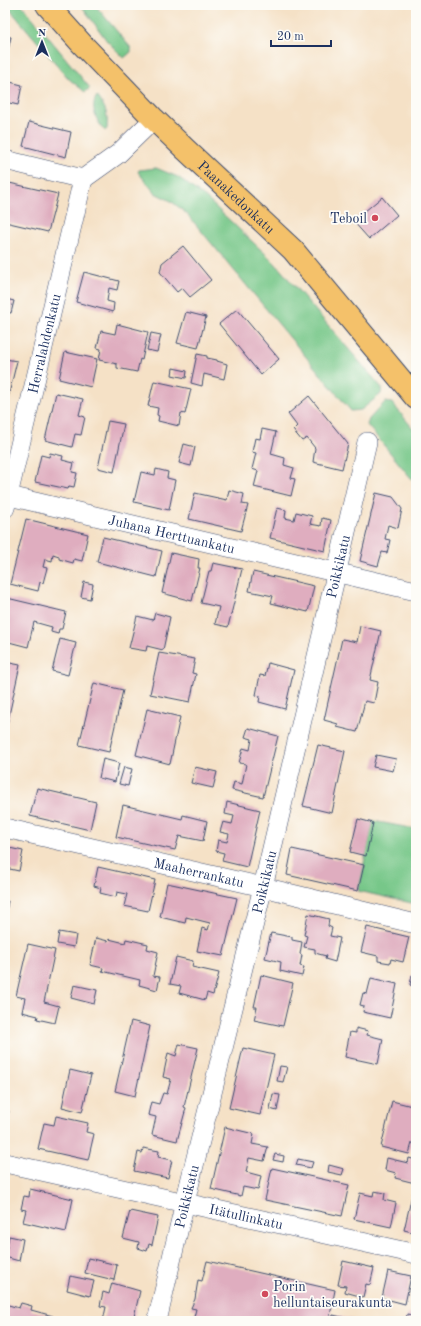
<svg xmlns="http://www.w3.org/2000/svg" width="421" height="1326" font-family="'Old Standard TT',serif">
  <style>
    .green { fill: #77c789; stroke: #497b74 }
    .building { fill: #dfadbf }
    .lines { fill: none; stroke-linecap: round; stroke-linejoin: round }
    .minor-casing { stroke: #3c4a6e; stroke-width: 20 }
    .major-casing { stroke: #3c4a6e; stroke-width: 24 }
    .minor { stroke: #fff; stroke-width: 19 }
    .major { stroke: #f4c16a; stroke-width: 22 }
    .poi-dot { fill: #d1495b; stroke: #fdfcf7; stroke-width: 1.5 }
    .labels { text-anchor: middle; stroke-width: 3.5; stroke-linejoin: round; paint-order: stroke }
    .street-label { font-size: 14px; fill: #1b2f5e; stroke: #fdfcf7 }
    .poi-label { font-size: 14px; fill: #1b2f5e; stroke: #fdfcf7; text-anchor: end }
  </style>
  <rect width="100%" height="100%" fill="#fdfcf7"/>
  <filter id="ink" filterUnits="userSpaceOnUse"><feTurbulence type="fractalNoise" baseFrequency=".025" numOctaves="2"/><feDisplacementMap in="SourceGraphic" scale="8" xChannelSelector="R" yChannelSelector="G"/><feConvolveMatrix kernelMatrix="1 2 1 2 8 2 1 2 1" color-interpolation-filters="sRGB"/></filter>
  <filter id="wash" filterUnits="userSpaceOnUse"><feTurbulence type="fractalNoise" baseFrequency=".012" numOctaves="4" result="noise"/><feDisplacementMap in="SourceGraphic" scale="16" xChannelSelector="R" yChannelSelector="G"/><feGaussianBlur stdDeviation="0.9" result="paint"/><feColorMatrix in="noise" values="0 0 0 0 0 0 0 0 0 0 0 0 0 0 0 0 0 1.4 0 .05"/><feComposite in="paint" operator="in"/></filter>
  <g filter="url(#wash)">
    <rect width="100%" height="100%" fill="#f5e1c6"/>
    <path class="green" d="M6 5H22L90 88 85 92 69 79Z
      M81 5H95L131 48V52L124 58 107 41Z
      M97 96C106 108 108 113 107 129L105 131C97 122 89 107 97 96Z
      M156 168 178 177 207 199 274 262 382 388 381 394 361 410 351 411 187 214 171 201 155 193 138 172 139 170Z
      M385 402 392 403 416 432V484L367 425 369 419Z
      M373 821 416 829V904L358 891Z"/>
    <g id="blocks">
      <path class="building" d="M5 36 11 37 6 59H5Z
        M10 82 22 85 18 105 5 102Z
        M29 122 71 132 66 157 23 146Z
        M5 182 58 194 48 232 5 222Z
        M382 197 397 215 369 239 353 221Z
        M183 246 211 280 190 297 182 288 177 292 160 272 162 263Z
        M84 272 119 281 117 290 109 288 107 301 114 303 113 312 76 302Z
        M6 299 14 301 11 313 5 312Z
        M237 309 279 359 261 375 219 324Z
        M186 312 206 317 198 348 177 343Z
        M117 324 148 332 142 360 140 359 137 372 117 368V364L99 360 101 349 97 348 101 331 115 334Z
        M151 333 161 335 157 352 147 350Z
        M65 352 97 359 91 387 59 379Z
        M197 354 207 356V358L217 360V361L227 364 224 379 204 374 202 386 191 383Z
        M5 359 17 361 6 406H5Z
        M173 368 187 371 186 378 172 375Z
        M154 381 191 389 185 414 181 413 179 426 158 421 159 416 157 415 158 408 148 406Z
        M56 393 83 399 79 415 85 417 81 435 75 434 72 447 45 440Z
        M309 396 348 444 342 469 313 462 315 448 307 438 302 441 293 430 297 426 288 414Z
        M108 421 124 424 114 472 98 468Z
        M262 429 276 432 271 454 285 458 284 465 294 468 291 478 295 479 291 496 254 487 258 471 252 469 256 453 252 452 255 438 260 439Z
        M184 444 195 447 191 466 179 463Z
        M50 453 63 456 62 460 74 463 72 472 77 473 74 487 69 486 68 489 35 482 41 455 49 457Z
        M156 469 168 472 167 478 175 480 169 510 134 502 141 472 155 475Z
        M229 490 244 494 242 504 248 505 241 531 189 519 195 493 227 500Z
        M376 493 393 497 402 509 398 528 388 525 385 539 390 540 387 553 382 552 378 566 360 561Z
        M277 508 286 510 285 518 294 520 296 512 312 516 310 524 321 526 322 518 331 520 325 551 270 538Z
        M26 519 88 534 82 561 74 559 73 563 59 559V556L53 554 52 561 45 559 43 567 47 568 43 583 40 582 38 591 10 584Z
        M103 537 162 551 156 577 97 562Z
        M171 553 199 559 198 568H200L192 601 162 593Z
        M213 563 242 569 228 627 215 624 219 607 201 603 209 571H211Z
        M253 572 314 586 308 612 271 603 273 596 249 591Z
        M84 582 93 584 90 599 81 597Z
        M7 598 66 612 62 629H59L58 634 51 632 52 627 34 622 28 647 5 641V607Z
        M155 613 170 617 163 650 147 646 146 651 129 648 137 616 153 620Z
        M360 626 381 631 370 680 378 682 374 703 365 701 357 732 337 727 338 724 324 720 342 639 357 642Z
        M60 639 76 643 68 675 52 671Z
        M159 653 195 659 192 673 196 674 190 702 150 694Z
        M5 662 20 665 6 729H5Z
        M268 663 294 670 285 709 259 702 260 696 256 695 260 675 265 676Z
        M94 683 123 690 109 752 79 745Z
        M147 709 180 717 170 764 136 755Z
        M248 728 278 736 263 797 232 790 234 782 242 784 246 764 239 763 243 748 250 750 252 739 245 737Z
        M318 745 345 751 332 813 303 806Z
        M376 755 396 759 393 771 373 767Z
        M103 759 119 763 115 782 99 778Z
        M124 767 132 769 128 786 119 784Z
        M195 767 217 772 213 788 191 783Z
        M37 788 96 802 90 830 30 816Z
        M227 802 260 810 247 867 222 861 224 853 216 851 218 840 227 842 229 834 220 832 223 822 232 824 234 816 225 814Z
        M123 805 182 819 183 815 207 821 203 841 179 836 175 850 116 837Z
        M358 819 373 823 366 856 350 852Z
        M5 847 23 851 19 871 5 868Z
        M292 849 364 865 358 891 287 875Z
        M98 867 155 880 148 911 124 906 127 894 117 892 116 897 100 893 101 888 94 886Z
        M167 883 237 898 223 956 197 951 202 928 208 930 210 923 186 917 185 923 160 917Z
        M5 901H8L6 912H5Z
        M308 914 329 919 328 926 332 928 330 936 340 938 335 962 325 959 326 956 315 953V949L304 947 307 936 304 935Z
        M367 927 409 937 403 962 391 959 390 963 378 961V956L361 952Z
        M59 932 76 935 74 947 57 944Z
        M271 933 292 937V940L302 942 300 954 302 955 300 966 304 967 302 976 280 971 281 962 265 958Z
        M96 938 108 941 109 939 125 943 126 939 148 944 147 949 158 952 153 976 160 977 157 990 139 985 140 980 102 971 103 968 90 965Z
        M28 944 55 950 44 1002 59 1006 55 1023 37 1019 38 1016 22 1012 25 998 16 996Z
        M176 957 193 961 192 967 219 973 213 995 207 993 205 1000 179 993 181 986 170 984Z
        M261 975 293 983 283 1026 254 1020 257 1007H254Z
        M412 975 416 976V987L410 985Z
        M371 978 397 984 390 1018 363 1012 364 1006 360 1005 363 993 367 994Z
        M74 985 97 990 94 1004 71 998Z
        M131 1021 150 1026 135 1096 115 1091Z
        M356 1028 368 1031 367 1035 383 1039 378 1064 345 1057 350 1032 356 1033Z
        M179 1044 198 1048 184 1107 186 1108 177 1141 152 1135 156 1117 148 1115 151 1102 159 1104 163 1093 167 1094 171 1079 163 1077 168 1053 176 1056Z
        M243 1048 274 1055 260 1115 229 1108Z
        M280 1066 287 1067 283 1082 277 1081Z
        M70 1070 91 1075 82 1112 62 1107Z
        M273 1094 280 1095 277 1111 270 1109Z
        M392 1101 416 1107V1143H412L409 1154 381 1147Z
        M5 1110 9 1111 6 1124H5Z
        M56 1116 88 1123 86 1132 94 1134 88 1160 38 1149 44 1123 54 1125Z
        M225 1127 254 1134 252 1144 268 1147 264 1161 249 1158 246 1172 261 1176 258 1190 243 1187 241 1196 211 1189Z
        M143 1148 159 1151 158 1157 172 1160 168 1178 134 1171 138 1152 142 1153Z
        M275 1154 284 1156 283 1162 273 1160Z
        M387 1158 408 1163 409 1158 416 1160V1177L415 1183 395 1178 396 1173 385 1170Z
        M298 1159 313 1162 311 1168 296 1165Z
        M329 1165 344 1169 342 1175 328 1172Z
        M272 1168 349 1185 342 1216 265 1200Z
        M30 1189 73 1199 66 1232 23 1222 26 1210 21 1209 24 1196 29 1197Z
        M374 1191 385 1193 384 1200 396 1203 391 1227 354 1219 360 1193 373 1196Z
        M413 1191 416 1192V1233L404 1230Z
        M130 1211 158 1217 152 1245 149 1244 147 1251 138 1248 139 1242 123 1238Z
        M9 1236 23 1239 19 1261 5 1257Z
        M88 1258 117 1265 114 1280 85 1273Z
        M207 1261 335 1290 329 1321H193L196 1309 191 1308 195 1299 198 1280 202 1281Z
        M343 1261 374 1268 370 1285 366 1284 363 1297 345 1292 346 1286 338 1285Z
        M388 1271 411 1276 405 1304 382 1298Z
        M70 1276 94 1281 90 1296 67 1290Z
        M112 1283 140 1291 133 1321H103L106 1307 100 1306 103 1292 109 1294Z
        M21 1303 32 1306 31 1310 53 1316 52 1321H5V1304L19 1308Z
        M407 1314 416 1316V1321H406Z
        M333 1315 354 1320V1321H332Z"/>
    </g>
  </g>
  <g filter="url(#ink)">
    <use href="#blocks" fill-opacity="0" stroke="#3c4a6e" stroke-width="1"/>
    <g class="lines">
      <g class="minor-casing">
        <g id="minor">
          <path d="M5 160 83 179 118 154 154 119"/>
          <path id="s1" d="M5 495 416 591"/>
          <path id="s2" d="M5 508 83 179"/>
          <path id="s3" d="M5 828 263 887 416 924"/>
          <path id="s4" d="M5 1163 416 1254"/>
          <path id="s5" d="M157 1321 185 1202 263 887 367 442"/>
        </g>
      </g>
      <g class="major-casing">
        <g id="major">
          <path id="s6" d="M47 5 82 44 154 119 184 148 293 250 416 398"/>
        </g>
      </g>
      <use href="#minor" class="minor"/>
      <use href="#major" class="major"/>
    </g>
  </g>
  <g class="poi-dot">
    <circle cx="375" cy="218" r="4"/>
    <circle cx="265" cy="1294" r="4"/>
  </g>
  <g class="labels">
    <g class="street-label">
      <text dy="5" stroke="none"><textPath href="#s6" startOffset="270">Paanakedonkatu</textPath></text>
      <text dy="5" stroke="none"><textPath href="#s2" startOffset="169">Herralahdenkatu</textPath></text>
      <text dy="5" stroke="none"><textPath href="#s1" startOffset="171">Juhana Herttuankatu</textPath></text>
      <text dy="5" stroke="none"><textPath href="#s5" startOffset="776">Poikkikatu</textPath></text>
      <text dy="5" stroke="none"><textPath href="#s3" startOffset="199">Maaherrankatu</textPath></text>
      <text dy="5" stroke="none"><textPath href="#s5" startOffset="452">Poikkikatu</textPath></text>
      <text dy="5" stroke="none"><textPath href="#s5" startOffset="128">Poikkikatu</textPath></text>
      <text dy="5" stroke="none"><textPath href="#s4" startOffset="247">Itätullinkatu</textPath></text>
    </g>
    <g class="poi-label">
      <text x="367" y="223">Teboil</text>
      <text x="273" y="1291" text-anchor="start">Porin<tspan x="273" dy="16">helluntaiseurakunta</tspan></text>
    </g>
  </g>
  <rect width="421" height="1326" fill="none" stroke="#fdfcf7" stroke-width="20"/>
  <g transform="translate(42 42)" stroke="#fdfcf7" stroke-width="3" paint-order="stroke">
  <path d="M0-3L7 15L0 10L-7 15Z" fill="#1b2f5e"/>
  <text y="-6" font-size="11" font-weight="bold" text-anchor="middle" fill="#1b2f5e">N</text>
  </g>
  <path d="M271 40v6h60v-6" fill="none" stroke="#1b2f5e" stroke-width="2"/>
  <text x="277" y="40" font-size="12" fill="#1b2f5e" stroke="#fdfcf7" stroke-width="3" paint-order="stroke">20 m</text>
</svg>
